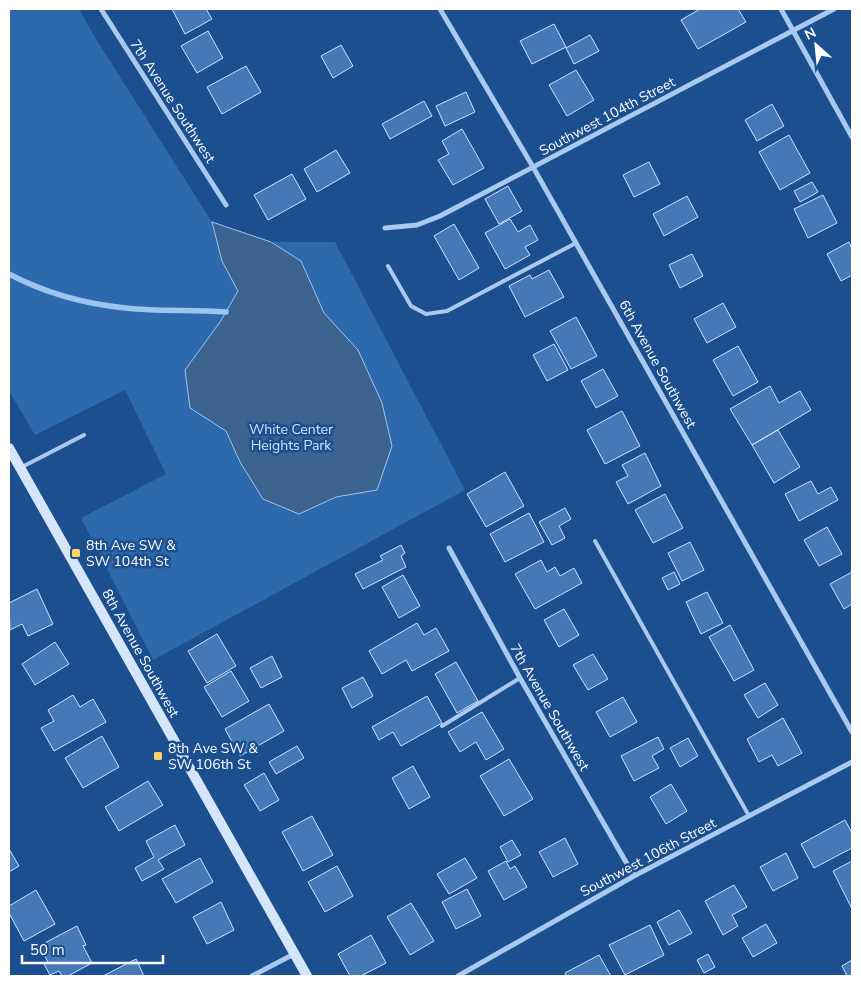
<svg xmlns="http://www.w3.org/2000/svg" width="861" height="985" font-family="'Nunito Sans',sans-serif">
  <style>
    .green { fill: #2e69ad }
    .water { fill: #3c6290; stroke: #9cc4f0 }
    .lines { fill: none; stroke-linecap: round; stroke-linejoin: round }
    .stream { stroke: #9cc4f0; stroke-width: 5.5 }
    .building { fill: #4478b7; stroke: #cfe3fa }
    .lane { stroke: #a9c9ee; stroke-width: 4 }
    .street { stroke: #a9c9ee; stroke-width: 5 }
    .secondary { stroke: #d6e6fa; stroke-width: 10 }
    .poi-dot { fill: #ffd166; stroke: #1b4f8f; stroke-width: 2 }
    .labels { text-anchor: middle; stroke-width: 5; stroke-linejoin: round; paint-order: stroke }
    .street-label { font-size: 14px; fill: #fff; stroke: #1b4f8f }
    .park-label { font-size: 14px; fill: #cfe3fa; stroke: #1b4f8f }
    .poi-label { font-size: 14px; fill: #fff; stroke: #1b4f8f; text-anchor: start }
  </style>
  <rect width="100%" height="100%" fill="#1b4f8f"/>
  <path class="green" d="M9 9H79L96 39 212 222 271 242H335L465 490 153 660 81 518 166 474 125 390 35 435 9 391Z"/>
  <path class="water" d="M212 222 271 242 301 261 324 313 358 350 382 403 392 446 377 490 336 497 299 514 263 499 240 462 226 431 190 408 185 370 220 322 238 291 222 261Z"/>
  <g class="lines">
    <path class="stream" d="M9 274C45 293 85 304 126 308 159 312 193 309 226 312"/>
  </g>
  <path class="building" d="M172 9H206L212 19 185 34Z
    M700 9H738L746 22 698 49 681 20Z
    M554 24 566 47 532 64 520 41Z
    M208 31 223 58 197 73 181 46Z
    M590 35 599 51 574 64 566 48Z
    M341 45 353 66 333 78 321 56Z
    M246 66 261 92 222 114 207 87Z
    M576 70 594 100 567 116 549 85Z
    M466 92 475 112 445 126 436 106Z
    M424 101 432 116 390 139 382 124Z
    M772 104 784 126 757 141 745 120Z
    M462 129 484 168 453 185 438 160 449 154 442 141Z
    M789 135 810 173 780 190 759 152Z
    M336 150 350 173 317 192 304 169Z
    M649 162 660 184 634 197 623 175Z
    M292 174 306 199 268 220 254 195Z
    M812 182 818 192 800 202 794 191Z
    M508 186 522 211 499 224 485 199Z
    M823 195 837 223 808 238 794 209Z
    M687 196 698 217 664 236 653 214Z
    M510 219 518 232 530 225 538 240 525 247 530 255 505 269 485 233Z
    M454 224 479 268 459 280 434 236Z
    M849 242 852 249V275L841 281 827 254Z
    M692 254 703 276 680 288 669 265Z
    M549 270 564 297 525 317 509 286 530 275 532 279Z
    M723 303 736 327 707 343 694 319Z
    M576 317 597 356 571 369 550 331Z
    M554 344 568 370 547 381 533 355Z
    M738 346 758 382 733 396 713 360Z
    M603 369 618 396 596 408 581 381Z
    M770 386 779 403 800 391 811 410 752 445 730 409Z
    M622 411 640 446 605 464 587 430Z
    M778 430 800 467 774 483 752 445Z
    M645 453 661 486 628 504 616 482 628 476 622 465Z
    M505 472 524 506 486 527 467 494Z
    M811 481 818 494 831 487 838 500 799 521 785 494Z
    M665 494 683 528 653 543 635 510Z
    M565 508 571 519 559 526 565 538 552 545 539 522Z
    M529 513 544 542 505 562 490 534Z
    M827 527 842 554 819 566 804 540Z
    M690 542 704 570 682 581 668 553Z
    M401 545 405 553 401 556 406 567 363 589 355 574 383 560 380 556Z
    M541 560 547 572 555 567 560 576 574 568 582 583 535 609 515 574Z
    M674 572 680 584 668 590 662 578Z
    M852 572V604L844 609 830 584Z
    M403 575 420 606 399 618 382 587Z
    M37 589 53 624 28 636 22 624 10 630 9 603Z
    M707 592 723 623 701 634 686 602Z
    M564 609 579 635 559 647 544 620Z
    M417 623 424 635 436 628 449 651 412 671 406 660 382 674 369 651Z
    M730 625 754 670 734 681 709 637Z
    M217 634 236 666 207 683 188 651Z
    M55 642 69 664 35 685 22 664Z
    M593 654 608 679 588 690 573 665Z
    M272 656 282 677 261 688 250 668Z
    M456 662 478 701 457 713 435 674Z
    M231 671 249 701 222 717 204 687Z
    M363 677 373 696 352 708 342 688Z
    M765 683 778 705 758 718 744 695Z
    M73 695 80 707 93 699 106 722 54 751 41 728 54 721 48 710Z
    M427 696 442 723 401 746 393 732 379 740 372 727Z
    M623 697 637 722 610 737 596 712Z
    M269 704 284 731 240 756 225 729Z
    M482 712 504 749 486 760 476 742 460 752 448 732Z
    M783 718 802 753 778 766 772 755 759 762 747 739Z
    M102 736 119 767 83 788 65 758Z
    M658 737 664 749 652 756 659 768 634 781 621 756Z
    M688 738 698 756 680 767 670 748Z
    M297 746 304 758 276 774 269 762Z
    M509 759 533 799 504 816 480 776Z
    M413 766 430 797 409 809 392 778Z
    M264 773 279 800 260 811 244 785Z
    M148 781 163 805 119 831 105 807Z
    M671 784 687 811 666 824 650 797Z
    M312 816 333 855 303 871 282 832Z
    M845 820 852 833V848L814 868 801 844Z
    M175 825 185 845 158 860 164 869 142 881 135 868 154 857 146 841Z
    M565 838 578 864 553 877 539 852Z
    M512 840 521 855 508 862 500 847Z
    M9 849 19 866 9 872Z
    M786 853 798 878 773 891 760 867Z
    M200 858 213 882 176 903 162 879Z
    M465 858 477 878 449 894 437 874Z
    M506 861 510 869 515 866 527 887 504 900 488 871Z
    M852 861V909L833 871Z
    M337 866 353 896 325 912 308 882Z
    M734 885 747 907 732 915 738 926 723 935 705 901Z
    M467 889 481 916 456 929 442 902Z
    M36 890 55 924 24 941 9 913V906Z
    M221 902 234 930 207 944 193 917Z
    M411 903 434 941 410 955 387 917Z
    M679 910 692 933 669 945 657 922Z
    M766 924 777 943 753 957 742 938Z
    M650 925 664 955 625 975 609 945Z
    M77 926 86 945 83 946 92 963 68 976H62L59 971 50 975 44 964 48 962 39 946Z
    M371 935 386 963 361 976H350L338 954Z
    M708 954 715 967 704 973 697 960Z
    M599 955 611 976H567L565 973Z
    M136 959 144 976H103Z
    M852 960V976H847L842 966Z"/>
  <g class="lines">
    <path class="lane" d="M388 266 411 306 426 314 447 311 576 243
      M22 467 84 435
      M595 541 749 816
      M442 726 520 678"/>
    <path class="street" d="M101 9 226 205
      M440 9 533 167 852 732
      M781 9 852 137
      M385 228 417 225 440 216 834 9
      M449 548 520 678 634 876
      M252 976 294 954
      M458 976 634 876 852 762"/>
    <path class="secondary" d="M9 448 307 976"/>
  </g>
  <g class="poi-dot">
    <rect x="71" y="548" width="10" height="10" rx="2.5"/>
    <rect x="153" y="751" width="10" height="10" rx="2.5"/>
  </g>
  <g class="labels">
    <g class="street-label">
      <text transform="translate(173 101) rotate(57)" y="5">7th Avenue Southwest</text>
      <text transform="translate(607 116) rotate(-28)" y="5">Southwest 104th Street</text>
      <text transform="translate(658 364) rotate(61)" y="5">6th Avenue Southwest</text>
      <text transform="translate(141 653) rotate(61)" y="5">8th Avenue Southwest</text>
      <text transform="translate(550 707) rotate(60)" y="5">7th Avenue Southwest</text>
      <text transform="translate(648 857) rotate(-28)" y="5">Southwest 106th Street</text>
    </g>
    <g class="park-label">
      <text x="291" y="434">White Center<tspan x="291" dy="16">Heights Park</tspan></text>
    </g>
    <g class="poi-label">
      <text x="86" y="550">8th Ave SW &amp;<tspan x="86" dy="16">SW 104th St</tspan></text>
      <text x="168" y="753">8th Ave SW &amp;<tspan x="168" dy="16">SW 106th St</tspan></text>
    </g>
  </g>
  <rect width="861" height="985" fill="none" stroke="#ffffff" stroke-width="20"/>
  <g transform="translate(816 45) rotate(333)" stroke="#1b4f8f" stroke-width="4" paint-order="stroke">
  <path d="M0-4L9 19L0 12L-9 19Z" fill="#ffffff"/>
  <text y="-8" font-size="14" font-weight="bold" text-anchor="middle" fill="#ffffff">N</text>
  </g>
  <path d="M22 955v8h141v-8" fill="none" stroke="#ffffff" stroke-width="2.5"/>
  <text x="30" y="955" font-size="15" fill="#ffffff" stroke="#1b4f8f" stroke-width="4" paint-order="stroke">50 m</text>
</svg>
